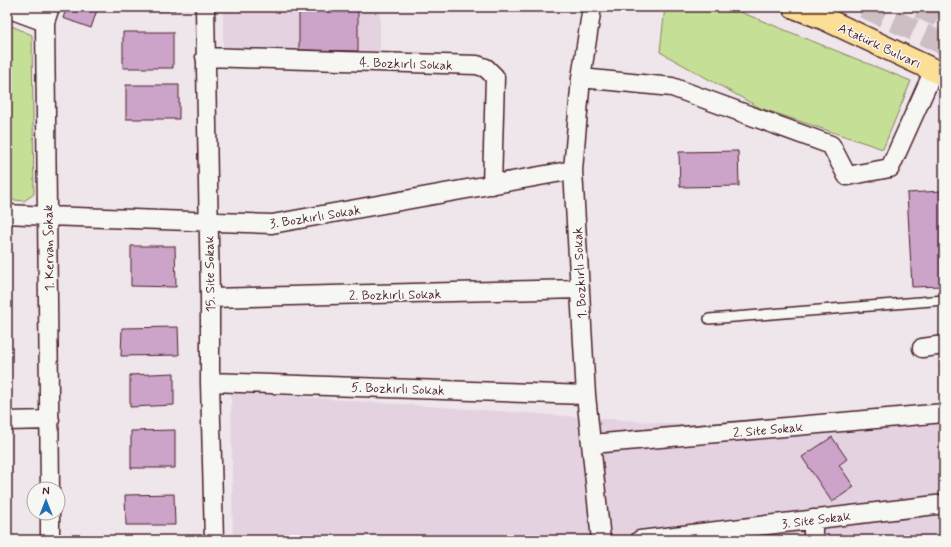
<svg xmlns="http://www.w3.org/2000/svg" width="951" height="547" font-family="Mynerve,sans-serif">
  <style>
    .built { fill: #e4d2e0 }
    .green { fill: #c5df96; stroke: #887f60 }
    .building { fill: #cda4c9; stroke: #4a1f2b }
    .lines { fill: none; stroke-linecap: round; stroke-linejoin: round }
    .trunk-tunnel { stroke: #cdbec4; stroke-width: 22; stroke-dasharray: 22 11; stroke-linecap: butt }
    .service-casing { stroke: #4a1f2b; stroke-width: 12 }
    .minor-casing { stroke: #4a1f2b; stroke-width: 21 }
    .trunk-casing { stroke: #4a1f2b; stroke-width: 25 }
    .service { stroke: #f6f6f2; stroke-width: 9 }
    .minor { stroke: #f6f6f2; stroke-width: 18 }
    .trunk { stroke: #fbdf96; stroke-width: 22 }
    .labels { text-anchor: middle; stroke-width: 3; stroke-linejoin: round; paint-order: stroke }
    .street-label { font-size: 13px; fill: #4a1f2b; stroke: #f6f6f2 }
  </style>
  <rect width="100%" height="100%" fill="#eee6ea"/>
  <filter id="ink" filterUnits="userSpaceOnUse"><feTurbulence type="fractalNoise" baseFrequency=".025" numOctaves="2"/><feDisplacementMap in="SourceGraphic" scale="8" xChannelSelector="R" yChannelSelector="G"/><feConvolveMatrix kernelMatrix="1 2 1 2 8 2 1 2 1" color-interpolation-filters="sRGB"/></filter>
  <g filter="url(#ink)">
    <path class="built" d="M223 7H380V54L223 53Z
      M231 392 804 433 944 421V540H233Z"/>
    <path class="green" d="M665 7H728L911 81 883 149 760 108 660 52Z
      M7 24 32 35 34 194 24 201 7 199Z"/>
    <path class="building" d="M67 7H98L91 28 63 18Z
      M130 7H175V10L130 11Z
      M299 7H358V51L299 50Z
      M123 32H173V68H123Z
      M126 85H179V119H126Z
      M738 151 739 186 680 187 679 152Z
      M942 191 944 234V286L912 287 907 193Z
      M131 246H175L176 287 131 286Z
      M178 327 179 355 121 356 122 328Z
      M174 373V405L130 407V375Z
      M175 430V468H131V431Z
      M832 437 847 459 839 465 854 487 832 502 802 457Z
      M174 494 175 525H126L125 495Z"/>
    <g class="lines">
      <path class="trunk-tunnel" d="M864 7 944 44
        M919 7 944 19"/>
      <g class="service-casing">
        <path id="service" d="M709 319 944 300"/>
      </g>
      <g class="minor-casing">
        <path id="minor" d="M50 7 45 22 50 489
          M205 7 210 298V382L214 540
          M592 7 581 78 573 170 586 395 601 540
          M7 8 45 22
          M205 57 477 65 486 68 495 77 492 185
          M581 78 672 87 831 145 847 176 890 168 934 70
          M7 214 48 216 272 224 573 170
          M210 298 580 289
          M922 348 944 345
          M210 382 586 395
          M7 421 50 420
          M592 444 944 413
          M50 513V540
          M640 540 944 504
          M813 540V519"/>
      </g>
      <g class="trunk-casing">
        <path id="trunk" d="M794 7 823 18 944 75"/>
      </g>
      <use href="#service" class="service"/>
      <use href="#minor" class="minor"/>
      <use href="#trunk" class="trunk"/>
    </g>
  </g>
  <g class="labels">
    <g class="street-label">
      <text transform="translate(880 45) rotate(25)" y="5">Atatürk Bulvarı</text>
      <text transform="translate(406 63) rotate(2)" y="5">4. Bozkırlı Sokak</text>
      <text transform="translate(315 216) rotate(-9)" y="5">3. Bozkırlı Sokak</text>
      <text transform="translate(48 248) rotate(-91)" y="5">1. Kervan Sokak</text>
      <text transform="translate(579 273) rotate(-93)" y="5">1. Bozkırlı Sokak</text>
      <text transform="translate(209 274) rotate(-91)" y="5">15. Site Sokak</text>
      <text transform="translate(395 294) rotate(-1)" y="5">2. Bozkırlı Sokak</text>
      <text transform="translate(398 388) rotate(2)" y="5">5. Bozkırlı Sokak</text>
      <text transform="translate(768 429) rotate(-5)" y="5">2. Site Sokak</text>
      <text transform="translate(816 519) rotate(-7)" y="5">3. Site Sokak</text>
    </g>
  </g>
  <rect width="951" height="547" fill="none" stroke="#f6f6f2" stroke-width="24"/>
  <rect x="12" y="12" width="927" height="523" fill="none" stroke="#4a1f2b" stroke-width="1.5" filter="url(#ink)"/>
  <g transform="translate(46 501)"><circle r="19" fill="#f6f6f2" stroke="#b1a0a2"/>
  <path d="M0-3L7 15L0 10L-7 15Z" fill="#1f6fb2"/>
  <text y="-6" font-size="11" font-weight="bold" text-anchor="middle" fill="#4a1f2b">N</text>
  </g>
</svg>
